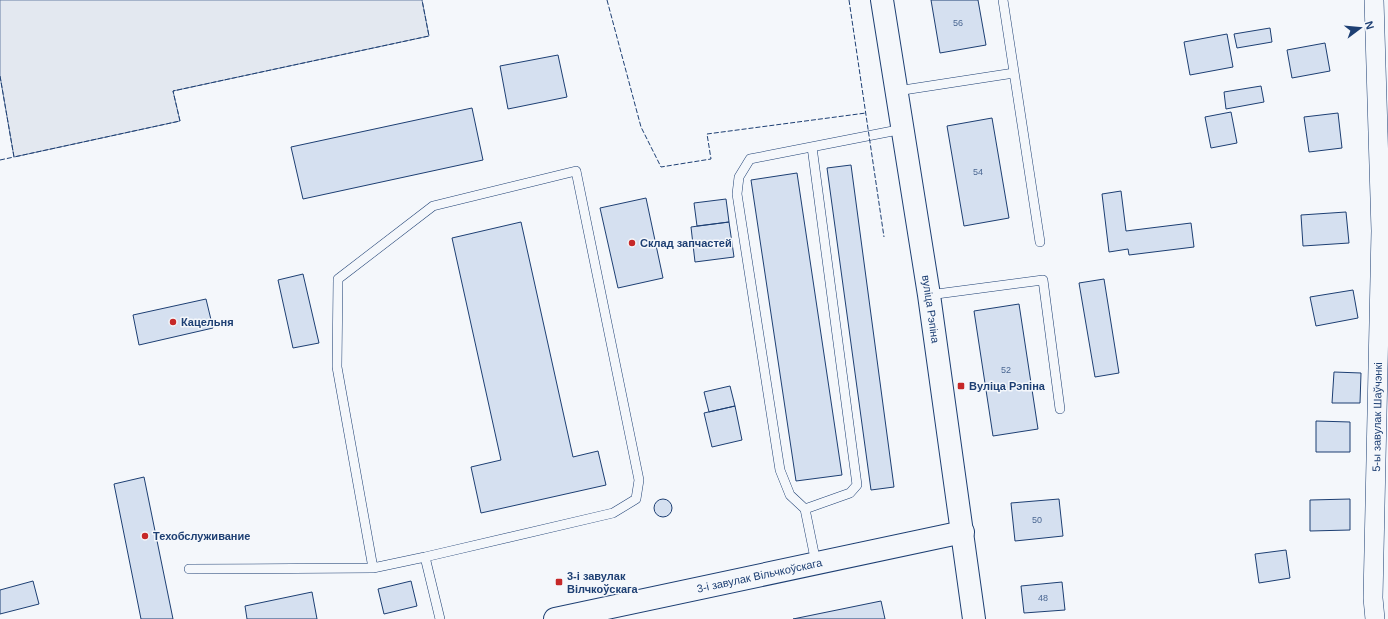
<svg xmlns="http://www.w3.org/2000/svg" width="1388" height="619" font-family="Arial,sans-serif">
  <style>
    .parking { fill: #e3e8f0; stroke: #687fa3 }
    .building { fill: #d5e0f0; stroke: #1d3f73 }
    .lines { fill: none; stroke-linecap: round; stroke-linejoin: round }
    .lane-casing { stroke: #1d3f73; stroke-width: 10 }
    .street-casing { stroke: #1d3f73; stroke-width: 20 }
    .secondary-casing { stroke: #1d3f73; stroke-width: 24 }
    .lane { stroke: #f4f7fb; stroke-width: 9 }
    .street { stroke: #f4f7fb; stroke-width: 19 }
    .secondary { stroke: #f4f7fb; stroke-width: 22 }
    .fence { stroke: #1d3f73; stroke-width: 1; stroke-dasharray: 5 2; stroke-linecap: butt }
    .poi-dot { fill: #c62828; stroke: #f4f7fb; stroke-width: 1.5 }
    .labels { text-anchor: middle; stroke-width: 3; stroke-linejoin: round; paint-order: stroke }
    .number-label { font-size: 9px; fill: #4b6792 }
    .poi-label { font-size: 11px; font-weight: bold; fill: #1d3f73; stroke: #f4f7fb; text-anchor: start }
    .street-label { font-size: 11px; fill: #1d3f73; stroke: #f4f7fb }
  </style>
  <rect width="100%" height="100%" fill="#f4f7fb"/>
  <path class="parking" d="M0 0H422L429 36 173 91 180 121 14 157 0 76Z"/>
  <path class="building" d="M931 0H978L986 45 940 53Z
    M1270 28 1272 42 1237 48 1234 34Z
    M1227 34 1233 67 1190 75 1184 42Z
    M1325 43 1330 71 1292 78 1287 50Z
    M558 55 567 97 508 109 500 66Z
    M1261 86 1264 102 1226 109 1224 92Z
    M472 108 483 160 303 199 291 147Z
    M1231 112 1237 143 1211 148 1205 117Z
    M1338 113 1342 148 1309 152 1304 117Z
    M992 118 1009 218 964 226 947 126Z
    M851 165 894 487 871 490 827 168Z
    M797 173 842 475 796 481 751 180Z
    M1121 191 1126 231 1191 223 1194 247 1129 255 1128 249 1109 252 1102 194Z
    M646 198 663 278 618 288 600 208Z
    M726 199 729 222 697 226 694 203Z
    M1346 212 1349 243 1303 246 1301 215Z
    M521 222 573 457 598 451 606 485 481 513 471 467 501 460 452 238Z
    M729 222 734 257 695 262 691 227Z
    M303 274 319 343 293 348 278 280Z
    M1104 279 1119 373 1095 377 1079 283Z
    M1353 290 1358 318 1316 326 1310 297Z
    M206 299 213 328 139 345 133 315Z
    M1019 304 1038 429 993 436 974 311Z
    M1334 372 1361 373 1360 403H1332Z
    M730 386 735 406 709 412 704 392Z
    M735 406 742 440 712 447 704 413Z
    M1316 421 1350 422V452H1316Z
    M144 477 173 619H141L114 484Z
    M1059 499 1063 536 1015 541 1011 503Z
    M1350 499V530L1310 531V500Z
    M654 508a9 9 0 1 1 18 0a9 9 0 1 1-18 0Z
    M1286 550 1290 578 1259 583 1255 554Z
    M33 581 39 604 0 614V590Z
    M411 581 417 606 384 614 378 589Z
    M1062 582 1065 610 1024 613 1021 586Z
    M312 592 317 619H247L245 606Z
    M881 601 885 619H793Z"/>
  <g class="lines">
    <g class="lane-casing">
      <path id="lane" d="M1003 0 1040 242
        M897 91 1014 73
        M929 295 1043 280 1060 409
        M805 509 850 493 857 485 812 147
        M816 563 805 509 790 495 780 470 737 194 739 177 750 159 903 129
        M373 568 337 367 338 279 433 206 576 171 639 480 636 499 613 513 425 557
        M189 569 373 568 425 557 440 619"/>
    </g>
    <g class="street-casing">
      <path id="street" d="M1374 0 1381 231 1373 598 1375 619"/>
    </g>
    <g class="secondary-casing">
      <g id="secondary">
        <path id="s1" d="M882 0 929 295 974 619"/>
        <path id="s2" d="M555 619 963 532"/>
      </g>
    </g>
    <use href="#lane" class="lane"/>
    <use href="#street" class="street"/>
    <use href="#secondary" class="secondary"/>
    <path class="fence" d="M607 0 641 127 661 167 711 159 707 134 866 113
      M849 0 884 237
      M0 76 14 157 180 121 173 91 429 36 422 0
      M0 160 14 157"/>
  </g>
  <g class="poi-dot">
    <circle cx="632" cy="243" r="4"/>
    <circle cx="173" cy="322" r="4"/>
    <rect x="957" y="382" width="8" height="8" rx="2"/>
    <circle cx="145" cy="536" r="4"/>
    <rect x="555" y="578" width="8" height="8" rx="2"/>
  </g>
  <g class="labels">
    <g class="number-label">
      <text x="958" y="26">56</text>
      <text x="978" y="175">54</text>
      <text x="1006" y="373">52</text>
      <text x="1037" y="523">50</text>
      <text x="1043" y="601">48</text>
    </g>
    <g class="poi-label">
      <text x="640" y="247">Склад запчастей</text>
      <text x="181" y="326">Кацельня</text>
      <text x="969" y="390">Вуліца Рэпіна</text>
      <text x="153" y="540">Техобслуживание</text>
      <text x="567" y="580">3-і завулак<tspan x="567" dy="13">Вілчкоўскага</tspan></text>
    </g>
    <g class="street-label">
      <text dy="4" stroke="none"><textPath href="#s1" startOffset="313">вуліца Рэпіна</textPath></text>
      <text transform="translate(1377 417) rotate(-89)" y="4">5-ы завулак Шаўчэнкі</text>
      <text dy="4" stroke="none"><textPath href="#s2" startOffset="209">3-і завулак Вільчкоўскага</textPath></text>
    </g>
  </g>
  <g transform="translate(1360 28) rotate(74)" stroke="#f4f7fb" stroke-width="3" paint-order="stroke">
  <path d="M0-3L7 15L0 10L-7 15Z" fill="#1d3f73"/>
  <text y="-6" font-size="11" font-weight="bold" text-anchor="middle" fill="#1d3f73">N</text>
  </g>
</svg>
